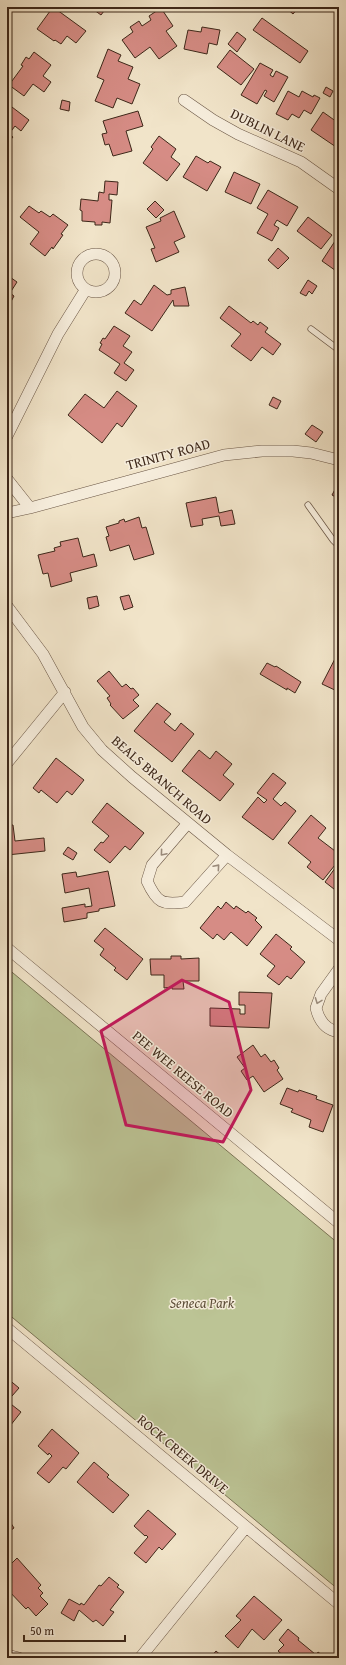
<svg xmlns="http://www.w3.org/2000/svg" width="346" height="1665" font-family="'Gentium Book Plus',serif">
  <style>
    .green { fill: #bcc495; stroke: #7c7657 }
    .building { fill: #d68c85; stroke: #3d2719 }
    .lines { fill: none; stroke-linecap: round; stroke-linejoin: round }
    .lane-casing { stroke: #6a5645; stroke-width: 7 }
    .street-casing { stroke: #6a5645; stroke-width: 12 }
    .lane { stroke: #f6eddc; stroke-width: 5.5 }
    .street { stroke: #f6eddc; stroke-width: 11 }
    .oneway { stroke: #9a8a7a }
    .marked { fill: #c2185b; fill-opacity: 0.2; stroke: #c2185b; stroke-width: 3; stroke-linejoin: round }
    .labels { text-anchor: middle; stroke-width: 3; stroke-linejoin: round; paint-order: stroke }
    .street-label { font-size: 14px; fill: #3d2719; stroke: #f6eddc }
    .park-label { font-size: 14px; font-style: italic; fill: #5d4e38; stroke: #f6eddc }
  </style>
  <rect width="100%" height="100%" fill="#f1e4c9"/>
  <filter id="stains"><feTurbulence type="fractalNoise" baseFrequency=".005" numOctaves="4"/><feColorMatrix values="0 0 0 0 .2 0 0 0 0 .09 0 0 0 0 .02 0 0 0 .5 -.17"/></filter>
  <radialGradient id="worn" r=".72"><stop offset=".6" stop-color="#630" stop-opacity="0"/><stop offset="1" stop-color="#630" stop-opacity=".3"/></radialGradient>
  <path class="green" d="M7 968 339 1244V1590L7 1313Z"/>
  <path class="building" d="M53 7 86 31 76 43 67 36 61 44 55 40 54 41 37 29Z
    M90 7H107L101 15Z
    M285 7H299L293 14Z
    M161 8 173 26 166 31 177 46 159 59 150 47 135 58 122 40 133 32 130 27 139 21 142 26 151 20 149 16Z
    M336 15H339V36H338Z
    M262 18 308 51 300 63 253 30Z
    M202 27 220 30 217 45 209 43 207 54 184 49 188 30 201 32Z
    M237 32 246 39 237 52 228 44Z
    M108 49 121 55 118 61 133 67 128 79 140 84 132 104 117 98 113 108 95 101 104 80 97 77Z
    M230 50 254 69 241 85 217 67Z
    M34 52 51 65 43 76 51 82 44 92 33 84 24 96 9 85 23 66 21 65 26 57 29 59Z
    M260 63 273 70 270 75 273 77 276 71 288 77 274 102 264 96 267 91 265 90 257 104 241 95Z
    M326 87 333 91 330 97 323 93Z
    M288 91 299 97 302 91 313 97 314 95 320 98 311 114 304 110 299 118 292 114 288 120 276 114Z
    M62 100 70 102 69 111 60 109Z
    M8 104 29 120 21 131 15 126 9 134 13 137 7 144Z
    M138 111 143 126 126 131 132 151 113 156 109 144 105 145 102 134 107 133 103 121Z
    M323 112 337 122 339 119V149L311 130Z
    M159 136 176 149 171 157 180 164 167 181 143 163 153 149 151 147Z
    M196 156 208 163 210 161 221 167 207 191 183 177Z
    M234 172 260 184 251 204 225 192Z
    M105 181 118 182 117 195 109 194V200H112L110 223 102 222V225H95V222L82 221V211L80 210 81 199 98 201 99 192 104 193Z
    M268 190 298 207 287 226 277 220 274 225 279 228 272 241 257 233 268 214 257 208Z
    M155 201 164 210 156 218 147 209Z
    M29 206 39 213 41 211 50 217 53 214 68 225 61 234 63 235 53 249 52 247 45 256 30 244 39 232 20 217Z
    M174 211 185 237 174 242 179 252 156 262 151 249 155 248 146 227 161 221 160 218Z
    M308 217 332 235 321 249 297 231Z
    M337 238 339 240V273L322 261Z
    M278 248 289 258 278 269 268 260Z
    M7 275 17 282 10 293 14 296 7 309Z
    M308 280 317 286 312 294 309 291 306 296 300 293Z
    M154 285 167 295 171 294V290L185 287 189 306H174L173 300 152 331 125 313 134 300 141 305Z
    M229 306 251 323 253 321 258 325 260 322 268 328 265 332 281 344 273 355 262 347 251 361 231 346 241 334 220 318Z
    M114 326 130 336 123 346 132 352 124 363 134 370 126 381 114 373 120 364 99 350 102 344 100 343 103 338 105 339Z
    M117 391 137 406 122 427 117 423 102 443 68 415 85 394 104 408Z
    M273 397 281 401 277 409 269 405Z
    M312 425 323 432 316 442 305 434Z
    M339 482V499L332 495Z
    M216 497 219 513 232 510 235 524 221 526 219 516 202 519 203 525 191 527 186 503Z
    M139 517 142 528 146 527 154 554 134 560 129 545 110 551 106 537 109 536 106 527 119 523V521L124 519 125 522Z
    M78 538 83 557 94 554 97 566 70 573 72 581 51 587 48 573 43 574 38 555 55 551 54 548 61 546 60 542Z
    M129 595 133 607 124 610 120 597Z
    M97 596 99 606 89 609 87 598Z
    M339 651V692L322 684Z
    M267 663 275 667 276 666 301 682 295 693 287 688V690L260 674Z
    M109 671 122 687 126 684 131 689 133 688 139 695 133 700 139 706 123 719 110 705 111 704 107 698 110 696 97 681Z
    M7 695 10 707 7 708Z
    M157 703 171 714 164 722 175 731 181 723 194 734 172 762 134 731Z
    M199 750 210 759 216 751 232 764 223 775 234 784 220 801 182 771Z
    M56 758 84 780 72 795 67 791 57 803 41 790 39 793 33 788Z
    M273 773 286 783 273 799 281 806 285 802 296 811 273 840 242 817 258 797 264 803 267 800 257 793Z
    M107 803 144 833 130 850 125 846 110 863 94 850 101 842 103 843 109 836 92 822Z
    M311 815 326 828 318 838 339 854V860L323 880 307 867 311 862 288 843Z
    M7 825H13L15 841 44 838 45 851 7 855Z
    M68 847 77 853 73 860 63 854Z
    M338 864 339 865V893L325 882Z
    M108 871 115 906 99 909V911L87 913V918L64 922 62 908 85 904V907L92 906 89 888 65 893 62 874 76 872 77 877Z
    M226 902 234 909 236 906 246 913 248 911 257 918 255 920 262 927 247 946 231 932 224 940 217 934 213 939 200 928 218 906 221 909Z
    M105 928 143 959 127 980 114 970 116 968 100 955 104 949 94 941Z
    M276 934 292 947 290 949 305 962 291 979 287 976 279 985 267 976 275 966 260 954Z
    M171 956H181V959L199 958V981H183L184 989H172V987L164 988V975H151L150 959H171Z
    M239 992 272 993 269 1028 210 1026V1008L240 1009V1014H245V1005H239Z
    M253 1045 261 1057 265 1054 271 1062 274 1060 279 1068 277 1070 283 1079 264 1092 253 1076 247 1080 241 1071 245 1068 237 1057Z
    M287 1088 298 1092 299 1090 317 1096 316 1099 333 1105 323 1132 309 1127 311 1120 291 1112 293 1109 280 1104Z
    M7 1378 19 1388 12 1396 7 1393Z
    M7 1401 21 1412 10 1426 7 1423Z
    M52 1429 79 1453 66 1469 63 1467 49 1483 37 1473 52 1456 49 1453 48 1455 38 1446Z
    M94 1462 109 1475 107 1477 129 1495 113 1513 77 1482Z
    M148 1510 176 1534 162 1550 159 1547 146 1563 134 1553 148 1537 146 1535 145 1536 134 1526Z
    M7 1517 14 1528 7 1533Z
    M17 1558 41 1585 38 1588 43 1593 40 1596 48 1604 36 1616 28 1607 26 1609 7 1589V1568Z
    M109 1577 119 1585 117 1587 124 1592 110 1610 114 1612 103 1626 96 1620 93 1622 79 1610 74 1621 61 1613 69 1599 80 1605 81 1603 84 1605 99 1585 101 1586Z
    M254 1596 282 1620 264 1640 252 1629 238 1648 225 1636 241 1620 236 1616Z
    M288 1629 299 1638 298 1640 315 1654 316 1655 318 1652 326 1658H286L278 1651 284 1645 279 1640Z
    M216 1651 224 1658H210Z"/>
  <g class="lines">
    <g class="lane-casing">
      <path id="lane" d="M311 329 339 350
        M308 505 333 540 339 546"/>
    </g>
    <g class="street-casing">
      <path id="street" d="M7 8 8 7
        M184 100 213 120 238 134 301 162 339 189
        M77 273a19 19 0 1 1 38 0a19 19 0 1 1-38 0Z
        M7 436 58 334 86 289
        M7 479 30 508
        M7 513 30 508 224 455 262 451H293L311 453 339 460
        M7 606 43 654 83 727 102 750 132 777 227 855 339 940
        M7 763 65 692
        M188 823 152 865 147 881C157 903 162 905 185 902L227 855
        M7 948 339 1223
        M339 969 321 994 316 1008C319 1021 326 1030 339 1032
        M7 1328 339 1604
        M7 1655 19 1658
        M140 1658 246 1527"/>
    </g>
    <use href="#lane" class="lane"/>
    <use href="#street" class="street"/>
  </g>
  <defs><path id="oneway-chevron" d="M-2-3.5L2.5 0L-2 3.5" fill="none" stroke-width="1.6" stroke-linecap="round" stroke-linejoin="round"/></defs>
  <g class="oneway">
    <use href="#oneway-chevron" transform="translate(163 853) rotate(130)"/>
    <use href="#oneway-chevron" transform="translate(217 867) rotate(-49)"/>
    <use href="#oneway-chevron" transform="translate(318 1001) rotate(111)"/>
  </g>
  <path class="marked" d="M182 980 229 1002 251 1090 223 1142 126 1125 101 1031Z"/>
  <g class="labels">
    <g class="street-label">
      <text transform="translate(268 130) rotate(26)" y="5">DUBLIN LANE</text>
      <text transform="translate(168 454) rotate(-15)" y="5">TRINITY ROAD</text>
      <text transform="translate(162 780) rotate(41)" y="5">BEALS BRANCH ROAD</text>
      <text transform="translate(183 1074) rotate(40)" y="5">PEE WEE REESE ROAD</text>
      <text transform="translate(183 1454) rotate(40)" y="5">ROCK CREEK DRIVE</text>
    </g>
    <g class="park-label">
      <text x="202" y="1308">Seneca Park</text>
    </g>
  </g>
  <rect width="346" height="1665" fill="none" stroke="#f1e4c9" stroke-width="24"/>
  <rect x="8" y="8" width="330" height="1649" fill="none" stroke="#3d2719" stroke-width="2"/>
  <rect x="12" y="12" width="322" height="1641" fill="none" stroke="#3d2719"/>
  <path d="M24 1635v6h101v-6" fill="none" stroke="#3d2719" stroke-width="2"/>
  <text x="30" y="1635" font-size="12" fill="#3d2719" stroke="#f6eddc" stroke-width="3" paint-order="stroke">50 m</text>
  <rect width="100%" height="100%" filter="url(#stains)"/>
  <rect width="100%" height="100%" fill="url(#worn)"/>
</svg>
